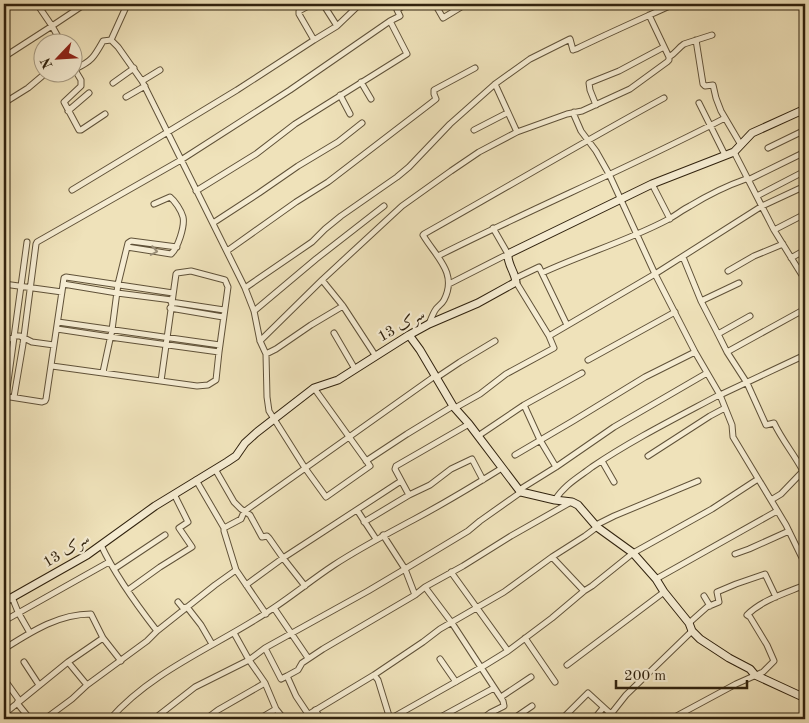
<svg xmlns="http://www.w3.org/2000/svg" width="809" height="723" font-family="'Old Standard TT',Amiri,serif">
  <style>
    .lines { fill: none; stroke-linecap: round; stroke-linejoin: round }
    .street-casing { stroke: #605239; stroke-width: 7 }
    .secondary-casing { stroke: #30220e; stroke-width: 9 }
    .street { stroke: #f5ecd2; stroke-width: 5 }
    .secondary { stroke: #f5ecd2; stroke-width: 7 }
    .oneway { stroke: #9c917a }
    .labels { text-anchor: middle; stroke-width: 4.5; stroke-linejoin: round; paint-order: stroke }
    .street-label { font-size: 15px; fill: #30220e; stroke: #f5ecd2 }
  </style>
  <rect width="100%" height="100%" fill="#efe2ba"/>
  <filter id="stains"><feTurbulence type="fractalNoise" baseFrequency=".004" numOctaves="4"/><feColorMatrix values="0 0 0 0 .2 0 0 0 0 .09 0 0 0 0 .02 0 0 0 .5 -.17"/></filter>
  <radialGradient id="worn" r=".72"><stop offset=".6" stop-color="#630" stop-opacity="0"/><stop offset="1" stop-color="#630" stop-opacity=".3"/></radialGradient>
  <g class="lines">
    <g class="street-casing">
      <path id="street" d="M37 4 52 26 85 4
        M312 4 299 11V14L314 40
        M323 4 337 26
        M435 4 443 18 466 4
        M649 15 669 57
        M111 40 126 7 129 4
        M696 40 703 84 705 86 713 85 716 98 721 111 741 145
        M4 57 52 26 61 42
        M72 65 81 80V86L64 102 79 130H81L105 114
        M75 69C92 61 94 57 103 41L111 40 118 47 142 81 245 288 254 311 260 341 266 354 267 397 269 411 305 468 326 497 370 466 314 388
        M142 81 160 70
        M361 82 371 99
        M113 83 134 68
        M495 84 517 132
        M340 95 350 114
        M126 97 145 86
        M4 103 28 88 47 72
        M699 103 725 155
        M596 105 590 90 589 83 619 71 664 47
        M68 111 89 93
        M574 112V115L581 131 596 151 609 174 655 274 695 352 720 395 732 425 733 437 786 525 805 564
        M474 130 507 113
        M768 148 805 130
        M734 152 774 230 805 280
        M4 172V171
        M652 184 670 219
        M72 190 237 90 314 40 337 26 360 4
        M196 191 256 154 295 124 407 54 390 21
        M757 196 805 171
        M213 223 259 193 298 166 338 142 362 123
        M493 228 508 254
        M774 230 805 214
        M127 247 171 254C178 248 185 226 183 217 181 210 175 201 170 197L154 204
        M227 251 296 202 328 182 431 103 436 99 434 94V90L475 68
        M438 256C533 208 631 167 725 118
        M683 257 701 301 718 334 727 352 747 383 766 425 774 423C782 440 794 454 803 471
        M791 258 805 250
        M728 271 754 256 783 244
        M542 273C583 254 627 241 667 220 675 216 682 210 690 206 708 195 726 186 746 179L748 180 805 152
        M516 278 539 267 567 325
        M322 280 343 306 375 355
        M516 282 549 336 655 274 762 206 805 186
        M4 284 62 292
        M63 284 117 293 172 300
        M449 284 504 256 507 257
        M245 288 312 242 325 229 341 216 397 177 409 167 450 124 495 84 530 59 570 39 573 50 576 49C609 33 641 19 674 4
        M701 301 739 283
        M171 302 224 310
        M170 308 223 317
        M254 311 316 259 384 206
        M58 322 220 345
        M429 324C431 319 433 313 436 309 438 306 442 304 444 300 458 273 436 257 423 235L424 234C504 189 583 142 664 98
        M57 329 110 337 219 352
        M334 333 355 369
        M718 334 750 316
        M7 340 16 336H20L32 342 54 345
        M260 341 322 280 402 206 451 171 479 152 517 132 567 114 582 111 630 89 667 62 669 60V57C676 53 678 48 684 44L712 35
        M727 352 805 309
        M266 354 276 349 311 325 343 306
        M588 360 675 312
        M52 366 197 386 208 385 216 380 219 352 228 287 225 280 191 271 177 273 176 274 161 381
        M103 372 112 330 118 284 128 243 131 241 177 247
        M436 378 460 362 495 341
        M720 395 805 355
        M4 396 42 402 45 401 46 399 64 278 66 277 173 293
        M6 396 27 242
        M14 397 23 344 36 244 37 242 181 160 290 90 390 21 400 16 397 10 406 4
        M524 405 540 440 556 467
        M455 408 480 394 506 374 554 348 549 336
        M478 436 524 405 582 373
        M515 455 573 421 645 377 695 352
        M648 456 710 416 725 408
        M366 461 407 434 453 406
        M602 461 614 482
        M215 469 234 502 241 509 250 515 262 537 267 536 269 538 283 558 305 586
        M196 480 224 528V531L236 570 266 614
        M519 490 556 467 614 427 707 373
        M409 495 395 469 396 466 469 424
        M555 500C564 485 579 477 592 467 632 440 676 418 719 395
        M771 500 781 494 805 469
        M357 510 376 539
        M364 522 409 495 430 485 451 469 472 459 483 480
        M224 528 241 519 244 512 249 508 435 376
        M383 535 405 569 415 595
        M101 545C115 575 136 604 157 631
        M735 554 749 549 789 531
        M552 557 584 591
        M114 569 165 535
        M451 572 508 651
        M656 579 777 511
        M246 585 283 558 401 481
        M425 587 452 623 503 701 504 706 490 713 482 719
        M128 590 160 567 192 547 179 528 188 522 174 494
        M704 596 710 606
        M12 597 18 612 30 633
        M178 602 183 608 187 607 201 625 212 644
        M274 608 308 658
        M4 621 109 562
        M689 623 707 607 719 602 717 592 736 584 765 574 776 597
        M234 633 249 660 265 683 276 709 284 719
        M525 638 555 682
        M265 648 281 679 287 676 298 670 302 663 323 649 415 595 425 587 463 566 511 536 571 502
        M4 649C31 632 58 614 91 614L103 638 121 661
        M440 659 456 682
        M24 662 39 685
        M68 662 87 685
        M567 665 664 592
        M374 675 378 680 390 719
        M287 676 296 696 308 714
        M4 679 19 700 17 703 30 719
        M501 697 531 677
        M315 710 321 719
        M4 714 68 662 103 638
        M45 719 72 699 87 685 147 641 157 631 215 585 236 570
        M110 719C152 671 214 647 266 613 290 598 311 580 334 565 360 548 387 534 413 520 443 504 473 486 502 468
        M154 719 195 687 249 660 265 648 368 591 405 569 468 531 480 521 521 492
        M206 719 218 710 265 683
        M259 719 276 709
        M301 719 374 675 423 642 440 629 504 592 552 557 585 536 597 527 598 524 614 516 698 481
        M390 719 482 667 508 651 552 618 584 591 592 586 633 553 712 509 758 479
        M437 719 494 688
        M513 719 532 706
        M562 719 588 693 611 714 626 695 692 631
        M594 719 603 708
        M671 719 736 684 763 672 774 661 767 645 750 617 747 615C762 600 786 593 805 585"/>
    </g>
    <g class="secondary-casing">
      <path id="secondary" d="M409 335 420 350 453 406 469 424 519 490 521 492 555 500 572 502 578 505 597 527 633 553 656 579 664 592 689 623 692 631 700 639 729 658 750 669 755 675 805 698
        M4 602 87 555 155 506 227 462 236 456 245 443 256 433 314 388 338 380 409 335 429 324 478 303 516 282C515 272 507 264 508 254L652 184 734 152 752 133 805 109"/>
    </g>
    <use href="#street" class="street"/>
    <use href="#secondary" class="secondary"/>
  </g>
  <defs><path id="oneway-chevron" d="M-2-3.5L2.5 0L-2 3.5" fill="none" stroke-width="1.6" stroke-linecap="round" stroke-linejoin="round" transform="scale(1.25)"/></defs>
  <use class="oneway" href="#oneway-chevron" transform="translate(154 251) rotate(10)"/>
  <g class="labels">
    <g class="street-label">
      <text transform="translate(401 325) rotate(-29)" y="5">سرک 13</text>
      <text transform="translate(66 550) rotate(-31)" y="5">سرک 13</text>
    </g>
  </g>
  <rect width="809" height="723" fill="none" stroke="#efe2ba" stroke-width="20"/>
  <rect x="5" y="5" width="799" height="713" fill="none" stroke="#30220e" stroke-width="2.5"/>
  <rect x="10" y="10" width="789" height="703" fill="none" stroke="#30220e"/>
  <g transform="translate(58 58) rotate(245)"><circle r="24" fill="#f5ecd2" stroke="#a69b84"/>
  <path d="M0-4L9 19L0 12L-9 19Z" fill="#8f2418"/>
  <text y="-8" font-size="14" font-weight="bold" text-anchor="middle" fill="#30220e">N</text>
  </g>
  <path d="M616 680v8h131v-8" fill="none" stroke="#30220e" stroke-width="2.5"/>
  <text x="624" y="680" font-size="15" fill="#30220e" stroke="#f5ecd2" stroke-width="4" paint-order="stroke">200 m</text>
  <rect width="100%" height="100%" filter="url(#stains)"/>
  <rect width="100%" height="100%" fill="url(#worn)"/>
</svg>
